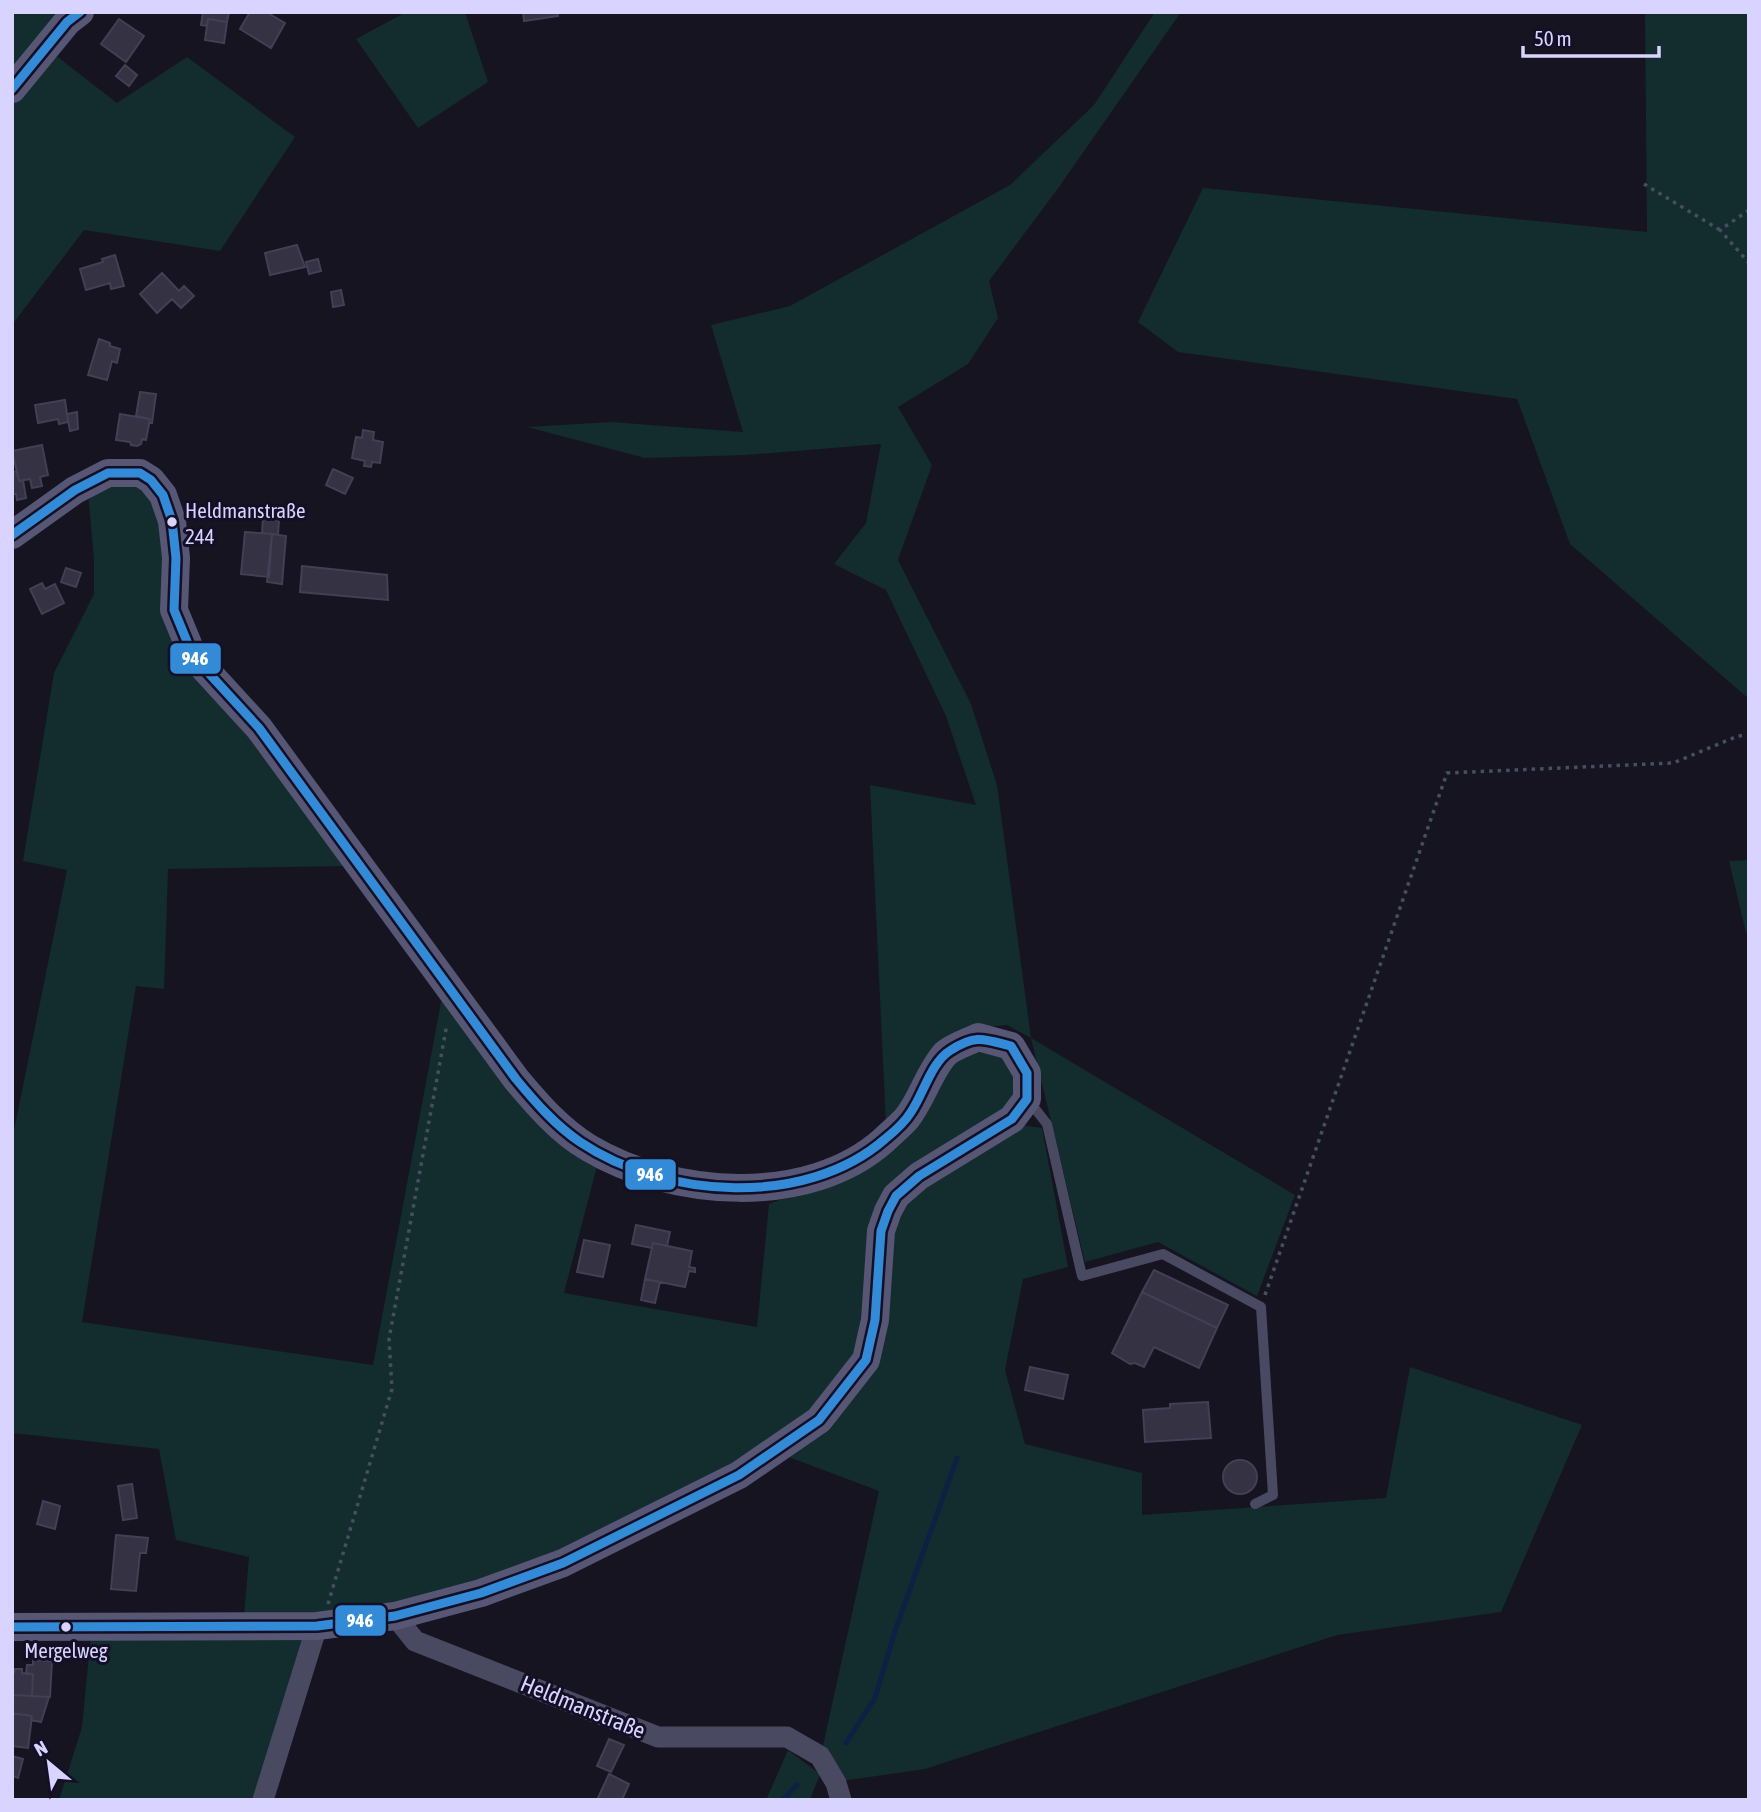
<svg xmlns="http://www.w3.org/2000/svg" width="1761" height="1812" font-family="'Asap Condensed',sans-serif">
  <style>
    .green { fill: #132c2d }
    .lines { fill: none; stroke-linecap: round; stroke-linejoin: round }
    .stream { stroke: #0d2144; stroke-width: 5 }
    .building { fill: #343243; stroke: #433f54; stroke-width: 2 }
    .path { stroke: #44505f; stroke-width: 3.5; stroke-dasharray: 3.5 5; stroke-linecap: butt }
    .lane { stroke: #4a4962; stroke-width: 10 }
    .street { stroke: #4a4962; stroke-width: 21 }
    .secondary { stroke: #575674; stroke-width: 28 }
    .bus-1-casing { stroke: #130f26; stroke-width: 14 }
    .bus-1 { stroke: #338bd7; stroke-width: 9 }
    .bus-dot { fill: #d9d4ff; stroke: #130f26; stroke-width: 2.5 }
    .labels { text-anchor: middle; stroke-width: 6; stroke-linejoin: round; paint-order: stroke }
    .bus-label { font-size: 21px; fill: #d9d4ff; stroke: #130f26; text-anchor: start }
    .street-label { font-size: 23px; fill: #d9d4ff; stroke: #130f26 }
    .line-badge { stroke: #130f26; stroke-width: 2.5 }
    .badge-label { font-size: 19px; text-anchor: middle; font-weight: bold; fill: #fff }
  </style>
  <rect width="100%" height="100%" fill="#161421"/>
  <path class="green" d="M12 12H67L12 78Z
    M406 12H465L488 82 418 128 356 39Z
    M1155 12H1181L1059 187 989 281 998 318 968 364 898 407 932 465 898 560 971 704 997 785 1031 1038 1295 1195 1257 1296 1158 1242 1085 1262 1031 1038 1007 1025 975 1028 886 1125 870 785 976 805 946 716 886 590 834 564 866 523 881 444 745 455 645 458 527 427 611 422 743 432 711 325 790 306 1010 185 1094 105Z
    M1645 12H1749V699L1570 544 1517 399 1178 352 1138 322 1203 188 1647 232Z
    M50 51 117 103 187 57 295 137 220 251 84 230 12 325V100Z
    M135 481 156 497 168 614 351 866 168 869 164 989 136 986 82 1322 373 1365 442 997 597 1166 564 1293 757 1327 769 1204 862 1168 951 1060 978 1047 1004 1053 1019 1075 1017 1097 1004 1115 913 1169 857 1356 814 1415 649 1513 478 1584 341 1614 244 1616 249 1557 176 1540 159 1449 12 1433V1140L67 870 23 861 54 673 94 594V559L88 493Z
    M1749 860V933H1746L1729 861Z
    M1021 1125 1042 1128 1068 1267 1023 1279 1005 1370 1025 1444 1142 1473V1515L1386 1498 1410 1367 1582 1425 1501 1612 1337 1635 925 1769 842 1781 822 1750 879 1491 786 1456 873 1363 886 1230 904 1201Z
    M91 1634H306L255 1800H59L82 1727Z
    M788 1750 820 1774 810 1800H766Z"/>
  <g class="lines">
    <path class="stream" d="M846 1743 875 1698 895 1631 957 1458
      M783 1800 797 1785"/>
  </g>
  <path class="building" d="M203 12H229L227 22 208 19 207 26 201 25Z
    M250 12H266L285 23 271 48 240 29Z
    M523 12H557L558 16 524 21Z
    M119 19 144 36 126 62 101 44Z
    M208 19 227 22 224 43 205 40Z
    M125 65 137 75 129 86 116 76Z
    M297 245 305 267 270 275 265 253Z
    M115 255 124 286 111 289 110 283 86 290 80 269 103 262 102 259Z
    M318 259 321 271 309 274 306 262Z
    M162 273 179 291 184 286 194 296 181 308 172 299 157 313 140 294Z
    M341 290 344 305 333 307 331 292Z
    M99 339 110 343V346L120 349 117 363 112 361 107 380 88 375Z
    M140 392 156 394 152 423H149L150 419 136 416Z
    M65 400 68 422 59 424 58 419 38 423 35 405Z
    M77 412 78 429 70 431 67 414Z
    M120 414 150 419 146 440 142 439 141 444 137 446 131 445 130 442 116 440Z
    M363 430 374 432 373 440 383 442 380 463 372 462 371 467 364 466 365 461 352 458 356 437 362 438Z
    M42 445 48 475 40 477 42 486 32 488 30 479 19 481 12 451Z
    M333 469 353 478 345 494 326 485Z
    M17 471 19 481 23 480 26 498 17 500 16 494H12V472Z
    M263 518 279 520 278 535 262 533Z
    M245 532 272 534 269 577 241 574Z
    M272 534 286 536 282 584 267 582Z
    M302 566 387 575 388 600 300 592Z
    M66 568 81 573 76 587 61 582Z
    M42 583 45 589 55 584 64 603 42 614 30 589Z
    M636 1225 670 1232 667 1246 653 1243 652 1248 632 1244Z
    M584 1240 610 1245 603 1277 577 1272Z
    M653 1243 692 1251 689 1267 695 1268V1272L689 1271 685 1287 645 1279Z
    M1154 1270 1228 1305 1217 1328 1142 1292Z
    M645 1279 660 1282 655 1303 641 1300Z
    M1142 1292 1217 1328 1199 1368 1154 1347 1144 1367 1135 1363 1130 1364 1112 1353Z
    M1030 1367 1068 1375 1063 1399 1025 1390Z
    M1208 1402 1211 1438 1145 1442 1143 1410 1170 1408V1404Z
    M1223 1477a17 17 0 1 1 34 0a17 17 0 1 1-34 0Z
    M132 1484 137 1518 123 1520 118 1486Z
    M43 1501 60 1506 55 1529 37 1524Z
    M116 1535 148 1538 146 1553H140L136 1591 111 1589Z
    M33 1660 52 1661 50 1697 32 1696 33 1674H26L27 1665H33Z
    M15 1669H22V1673L33 1674 32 1696 12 1695V1673H14Z
    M12 1695 49 1697 41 1722 31 1720 32 1716 12 1713Z
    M12 1713 32 1716 28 1748 12 1746Z
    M609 1739 624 1745 611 1772 597 1766Z
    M12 1756 23 1759 18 1778 12 1776Z
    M609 1774 629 1784 622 1800H597Z"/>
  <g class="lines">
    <path class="path" d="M1644 184 1720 230
      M1749 210 1720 230 1749 263
      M1265 1295 1447 773 1673 763 1738 736 1749 735
      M328 1604 392 1389 389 1339 447 1024"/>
    <path class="lane" d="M1029 1101 1047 1124 1082 1276 1163 1254 1261 1307 1273 1495 1255 1504"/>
    <path class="street" d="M395 1616 415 1641 658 1737H787L820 1756 836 1783 841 1800
      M263 1800 317 1626"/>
    <path class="secondary" d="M12 89 67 22 80 12
      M12 535 75 490 108 473H140L151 480 163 495 172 521 176 558 174 610 193 656 259 728 516 1079C537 1104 560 1131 589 1148 671 1197 808 1208 884 1140 891 1133 900 1126 907 1118 922 1099 929 1072 945 1054 952 1047 968 1042 978 1037L1011 1046 1027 1073V1099L1012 1119 919 1176 896 1196 888 1211 881 1231 875 1320 866 1360 819 1420 739 1475 563 1563 481 1593 395 1616 317 1626 12 1627"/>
    <g class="bus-1-casing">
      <path id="bus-1" d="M12 89 67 22 80 12
        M12 535 75 490 108 473H140L151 480 163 495 172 521 176 558 174 610 193 656 259 728 516 1079C535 1102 555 1125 580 1142 665 1199 806 1208 885 1139 895 1131 905 1122 911 1112 924 1093 931 1062 951 1050 976 1034 984 1039 1011 1046L1027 1073V1099L1012 1119 919 1176 896 1196 888 1211 881 1231 875 1320 866 1360 819 1420 739 1475 563 1563 481 1593 395 1616 317 1626 12 1627"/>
    </g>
    <use href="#bus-1" class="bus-1"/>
  </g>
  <g class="bus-dot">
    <circle cx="172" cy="522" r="6"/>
    <circle cx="66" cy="1627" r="6"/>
  </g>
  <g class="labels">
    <g class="bus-label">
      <text x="185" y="518">Heldmanstraße<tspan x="185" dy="26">244</tspan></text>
      <text x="66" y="1658" text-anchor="middle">Mergelweg</text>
    </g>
    <g class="street-label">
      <text transform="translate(583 1707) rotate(22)" y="8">Heldmanstraße</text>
    </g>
  </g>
  <g class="line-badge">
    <rect x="169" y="642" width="53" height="33" rx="7" fill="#338bd7"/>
    <rect x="624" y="1158" width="53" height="33" rx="7" fill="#338bd7"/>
    <rect x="334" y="1604" width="53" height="33" rx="7" fill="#338bd7"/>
  </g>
  <g class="badge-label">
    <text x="195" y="665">946</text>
    <text x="650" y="1181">946</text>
    <text x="360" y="1627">946</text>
  </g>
  <rect width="1761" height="1812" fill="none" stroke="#d9d4ff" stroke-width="28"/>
  <g transform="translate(49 1763) rotate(331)" stroke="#130f26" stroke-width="5" paint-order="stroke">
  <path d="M0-5L12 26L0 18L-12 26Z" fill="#d9d4ff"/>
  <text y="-10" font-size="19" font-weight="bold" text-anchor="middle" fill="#d9d4ff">N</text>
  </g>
  <path d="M1523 46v10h136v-10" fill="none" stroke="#d9d4ff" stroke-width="3.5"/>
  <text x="1534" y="46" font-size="21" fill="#d9d4ff" stroke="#130f26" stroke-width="5" paint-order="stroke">50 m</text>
</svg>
